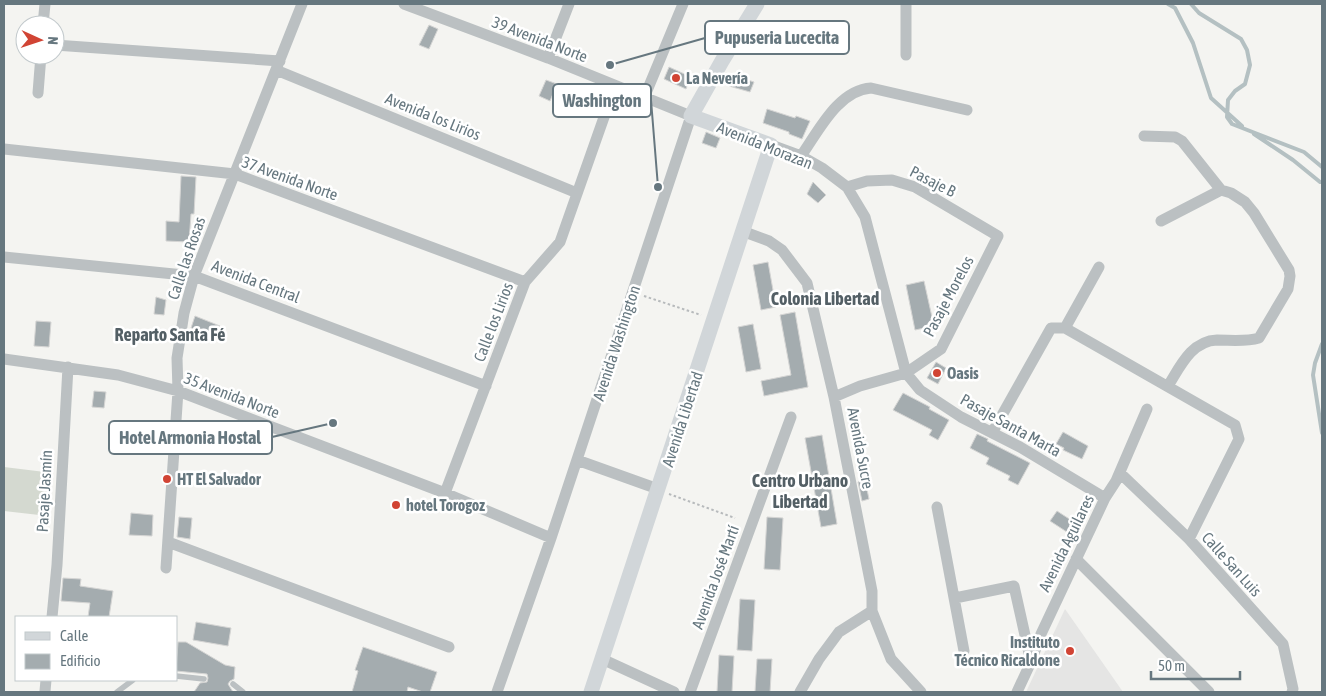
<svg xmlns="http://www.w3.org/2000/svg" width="1326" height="696" font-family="'Asap Condensed',sans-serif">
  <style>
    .built { fill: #e5e5e4 }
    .green { fill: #d4d9d0 }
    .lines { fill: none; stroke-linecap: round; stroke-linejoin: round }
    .stream { stroke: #b4c0c2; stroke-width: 4 }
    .building { fill: #a4acaf; stroke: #d5d5d4 }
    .path { stroke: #b7babc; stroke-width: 2; stroke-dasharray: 2.5 2.5; stroke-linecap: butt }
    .lane { stroke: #bbc0c2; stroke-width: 5.5 }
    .street { stroke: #bbc0c2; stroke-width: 11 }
    .secondary { stroke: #d1d6d9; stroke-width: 15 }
    .poi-dot { fill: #d14434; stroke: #fff; stroke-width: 2 }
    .labels { text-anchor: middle; stroke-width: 5; stroke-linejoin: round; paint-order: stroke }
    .street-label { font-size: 16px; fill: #66777f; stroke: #fff }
    .poi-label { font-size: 16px; font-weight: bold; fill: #66777f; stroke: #fff; text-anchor: start }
    .neighbourhood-label { font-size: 18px; font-weight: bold; fill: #535f65; stroke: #fff }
    .leader { fill: none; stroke: #66777f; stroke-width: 2 }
    .callout-dot { fill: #66777f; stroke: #fff; stroke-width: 2 }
    .callout { fill: #fff; stroke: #66777f; stroke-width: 2 }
    .callout-label { font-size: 18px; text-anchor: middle; font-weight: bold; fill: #66777f }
  </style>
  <rect width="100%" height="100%" fill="#f4f4f1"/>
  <path class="built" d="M1065 609 1123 692H1026Z"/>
  <path class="green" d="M4 467 53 473 48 516 4 511Z"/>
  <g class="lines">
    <path class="stream" d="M1168 4 1175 8 1193 43 1211 98 1242 126
      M1191 4 1199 13 1241 39 1247 50 1250 65 1245 84 1235 91 1228 100 1227 117 1232 124 1304 152 1322 167
      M1254 134 1293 160 1320 182
      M1322 344 1315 363 1313 375 1322 433"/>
  </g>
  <path class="building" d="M429 25 438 29 429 49 419 45Z
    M669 67 691 77 686 89 664 79Z
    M732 75 754 82 750 92 729 86Z
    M546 80 557 84 550 101 539 96Z
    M767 109 795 118 796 116 810 121 802 139 789 134V132L763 123Z
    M706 132 720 138 716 148 702 143Z
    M181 176 196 177 194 214H191L189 242 166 241V221L179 222Z
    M813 182 826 195 818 203 807 194Z
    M768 262 776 307 761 310 753 265Z
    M924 281 934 326 915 330 906 285Z
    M156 297 166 300 164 315 154 314Z
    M795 312 808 387 764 396 761 381 791 375 780 315Z
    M195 316 220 326 215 337 191 328Z
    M36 321 51 322 49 347 34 346Z
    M753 324 761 369 746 372 738 327Z
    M936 362 946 368 938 384 927 378Z
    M94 391 106 392 104 408 92 407Z
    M903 393 930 407 929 409 949 420 938 440 929 435 932 430 893 410Z
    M1063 432 1088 446 1082 459 1063 450 1064 448 1056 444Z
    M977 434 988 439 987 441 1030 463 1018 485 1008 480 1010 476 986 464 989 458 970 448Z
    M822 435 837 524 821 527 805 438Z
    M865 480 869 499 862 501 858 482Z
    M1057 511 1077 524 1070 534 1050 521Z
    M131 513 153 515 152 536 129 535Z
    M179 517 192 518 190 539 177 537Z
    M767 517 783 518 780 570 764 569Z
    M63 578 81 579 80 586 113 591 109 617H88L90 603 61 601Z
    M740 599 755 600 752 651 737 650Z
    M196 622 231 628 228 646 193 640Z
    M178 642H186L225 665 235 667 234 679 230 681 228 684 233 692H194L200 683 207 682 208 678 207 674 176 671Z
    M363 647 437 672 430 692H423L408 687 407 692H352L358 671 355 670Z
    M719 655 734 656 732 692H717Z
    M757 659H772L770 692H755Z"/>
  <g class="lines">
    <path class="path" d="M644 296 701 315
      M669 494 735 518"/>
    <path class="lane" d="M176 676 204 679
      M233 684 243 692
      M117 692 133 680"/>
    <path class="street" d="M404 4 548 58 691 116 551 538 497 692
      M43 25 45 4
      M55 45 280 61
      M906 55V4
      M548 58 569 4
      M276 70 577 193
      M38 93 41 55
      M644 98 683 4
      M1144 136 1175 137 1182 141 1221 190 1231 193 1245 202 1254 213 1289 270 1290 276 1288 289 1259 338C1245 342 1231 340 1217 340 1191 341 1180 367 1168 386
      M771 145 801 156 822 168 847 187 865 217 906 373 920 390 961 417 1020 447 1105 498
      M4 149 235 174 525 282
      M801 156C818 132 838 90 871 88L967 110
      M1161 221 1221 190
      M742 231 769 241 782 250 807 283 834 397 872 591V611L891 659 921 692
      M4 257 194 276 486 386
      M1065 328 1235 425 1239 439 1189 539
      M4 359 118 375 178 391 445 493 551 538
      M834 397 860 386 906 373 941 349 998 236 915 187 892 180 867 181 847 187
      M992 433 1051 328H1065L1099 267
      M577 460 658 489
      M1120 473 1189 539 1283 644 1293 689 1292 692
      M445 493 525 282 560 242 615 86
      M937 507 964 651
      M168 542 449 647
      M1076 559 1209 692
      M166 568 178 391 177 358 184 313 194 276 302 4
      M955 598 1014 586 1031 662
      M52 617 57 565 68 367
      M602 659 674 692
      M45 691 46 680
      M690 692 791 417
      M800 692 819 659 839 632 872 611
      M1017 692 1031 662 1041 634 1105 498 1116 481 1147 409"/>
    <path class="secondary" d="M591 692 771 145 691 116 722 61 757 4"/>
  </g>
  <g class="poi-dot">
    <circle cx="676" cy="78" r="5"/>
    <circle cx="937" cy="373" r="5"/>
    <circle cx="167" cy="479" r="5"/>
    <circle cx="396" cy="505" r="5"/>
    <circle cx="1070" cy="651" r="5"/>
  </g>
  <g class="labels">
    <g class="street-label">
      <text transform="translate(540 39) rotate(21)" y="6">39 Avenida Norte</text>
      <text transform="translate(433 116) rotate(22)" y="6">Avenida los Lirios</text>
      <text transform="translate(765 145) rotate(22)" y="6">Avenida Morazan</text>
      <text transform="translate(290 178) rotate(20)" y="6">37 Avenida Norte</text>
      <text transform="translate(933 181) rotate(27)" y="6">Pasaje B</text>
      <text transform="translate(186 258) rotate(-71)" y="6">Calle las Rosas</text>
      <text transform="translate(256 281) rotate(21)" y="6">Avenida Central</text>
      <text transform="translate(948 296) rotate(-62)" y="6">Pasaje Morelos</text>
      <text transform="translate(493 322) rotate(-69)" y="6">Calle los Lirios</text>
      <text transform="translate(616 343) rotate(-72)" y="6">Avenida Washington</text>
      <text transform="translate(232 395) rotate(21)" y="6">35 Avenida Norte</text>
      <text transform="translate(682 419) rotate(-72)" y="6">Avenida Libertad</text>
      <text transform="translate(1011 425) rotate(29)" y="6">Pasaje Santa Marta</text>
      <text transform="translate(861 448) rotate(79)" y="6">Avenida Sucre</text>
      <text transform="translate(44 491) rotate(-87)" y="6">Pasaje Jasmín</text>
      <text transform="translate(1066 543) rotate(-64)" y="6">Avenida Aguilares</text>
      <text transform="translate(1232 564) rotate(48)" y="6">Calle San Luis</text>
      <text transform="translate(715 577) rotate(-70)" y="6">Avenida José Martí</text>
    </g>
    <g class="poi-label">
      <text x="686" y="84">La Nevería</text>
      <text x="947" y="379">Oasis</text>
      <text x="177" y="485">HT El Salvador</text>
      <text x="406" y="511">hotel Torogoz</text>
      <text x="1060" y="648" text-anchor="end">Instituto<tspan x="1060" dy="18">Técnico Ricaldone</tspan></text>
    </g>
    <g class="neighbourhood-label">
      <text x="825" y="305">Colonia Libertad</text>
      <text x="170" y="341">Reparto Santa Fé</text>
      <text x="800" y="487">Centro Urbano<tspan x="800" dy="21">Libertad</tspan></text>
    </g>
  </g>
  <path class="leader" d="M610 65L705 38M658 187L651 100M333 423L272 437"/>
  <g class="callout-dot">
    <circle cx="610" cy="65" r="5"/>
    <circle cx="658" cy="187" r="5"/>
    <circle cx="333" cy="423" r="5"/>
  </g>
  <g class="callout">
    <rect x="705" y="21" width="144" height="33" rx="5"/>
    <rect x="553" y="84" width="98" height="33" rx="5"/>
    <rect x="109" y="421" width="163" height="33" rx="5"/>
  </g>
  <g class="callout-label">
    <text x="777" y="44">Pupuseria Lucecita</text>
    <text x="602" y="107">Washington</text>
    <text x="190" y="444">Hotel Armonia Hostal</text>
  </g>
  <rect width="1326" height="696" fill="none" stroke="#66777f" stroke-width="10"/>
  <rect x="15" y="616" width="162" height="65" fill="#ffffff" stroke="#c2c9cc"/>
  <rect x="25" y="632" width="25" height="8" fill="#d1d6d9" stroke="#c2c9cc"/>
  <text x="60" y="641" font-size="15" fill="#66777f">Calle</text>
  <rect x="25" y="654" width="25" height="15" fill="#a4acaf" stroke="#c2c9cc"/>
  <text x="60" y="666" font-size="15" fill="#66777f">Edificio</text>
  <g transform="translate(40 40) rotate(93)"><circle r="24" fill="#ffffff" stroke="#c2c9cc"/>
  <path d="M0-4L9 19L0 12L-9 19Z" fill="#d14434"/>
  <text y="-8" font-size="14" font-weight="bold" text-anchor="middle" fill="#66777f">N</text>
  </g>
  <path d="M1151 671v8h89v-8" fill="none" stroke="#66777f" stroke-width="2.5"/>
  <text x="1158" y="671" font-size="15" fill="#66777f" stroke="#ffffff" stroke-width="4" paint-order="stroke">50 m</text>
</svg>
